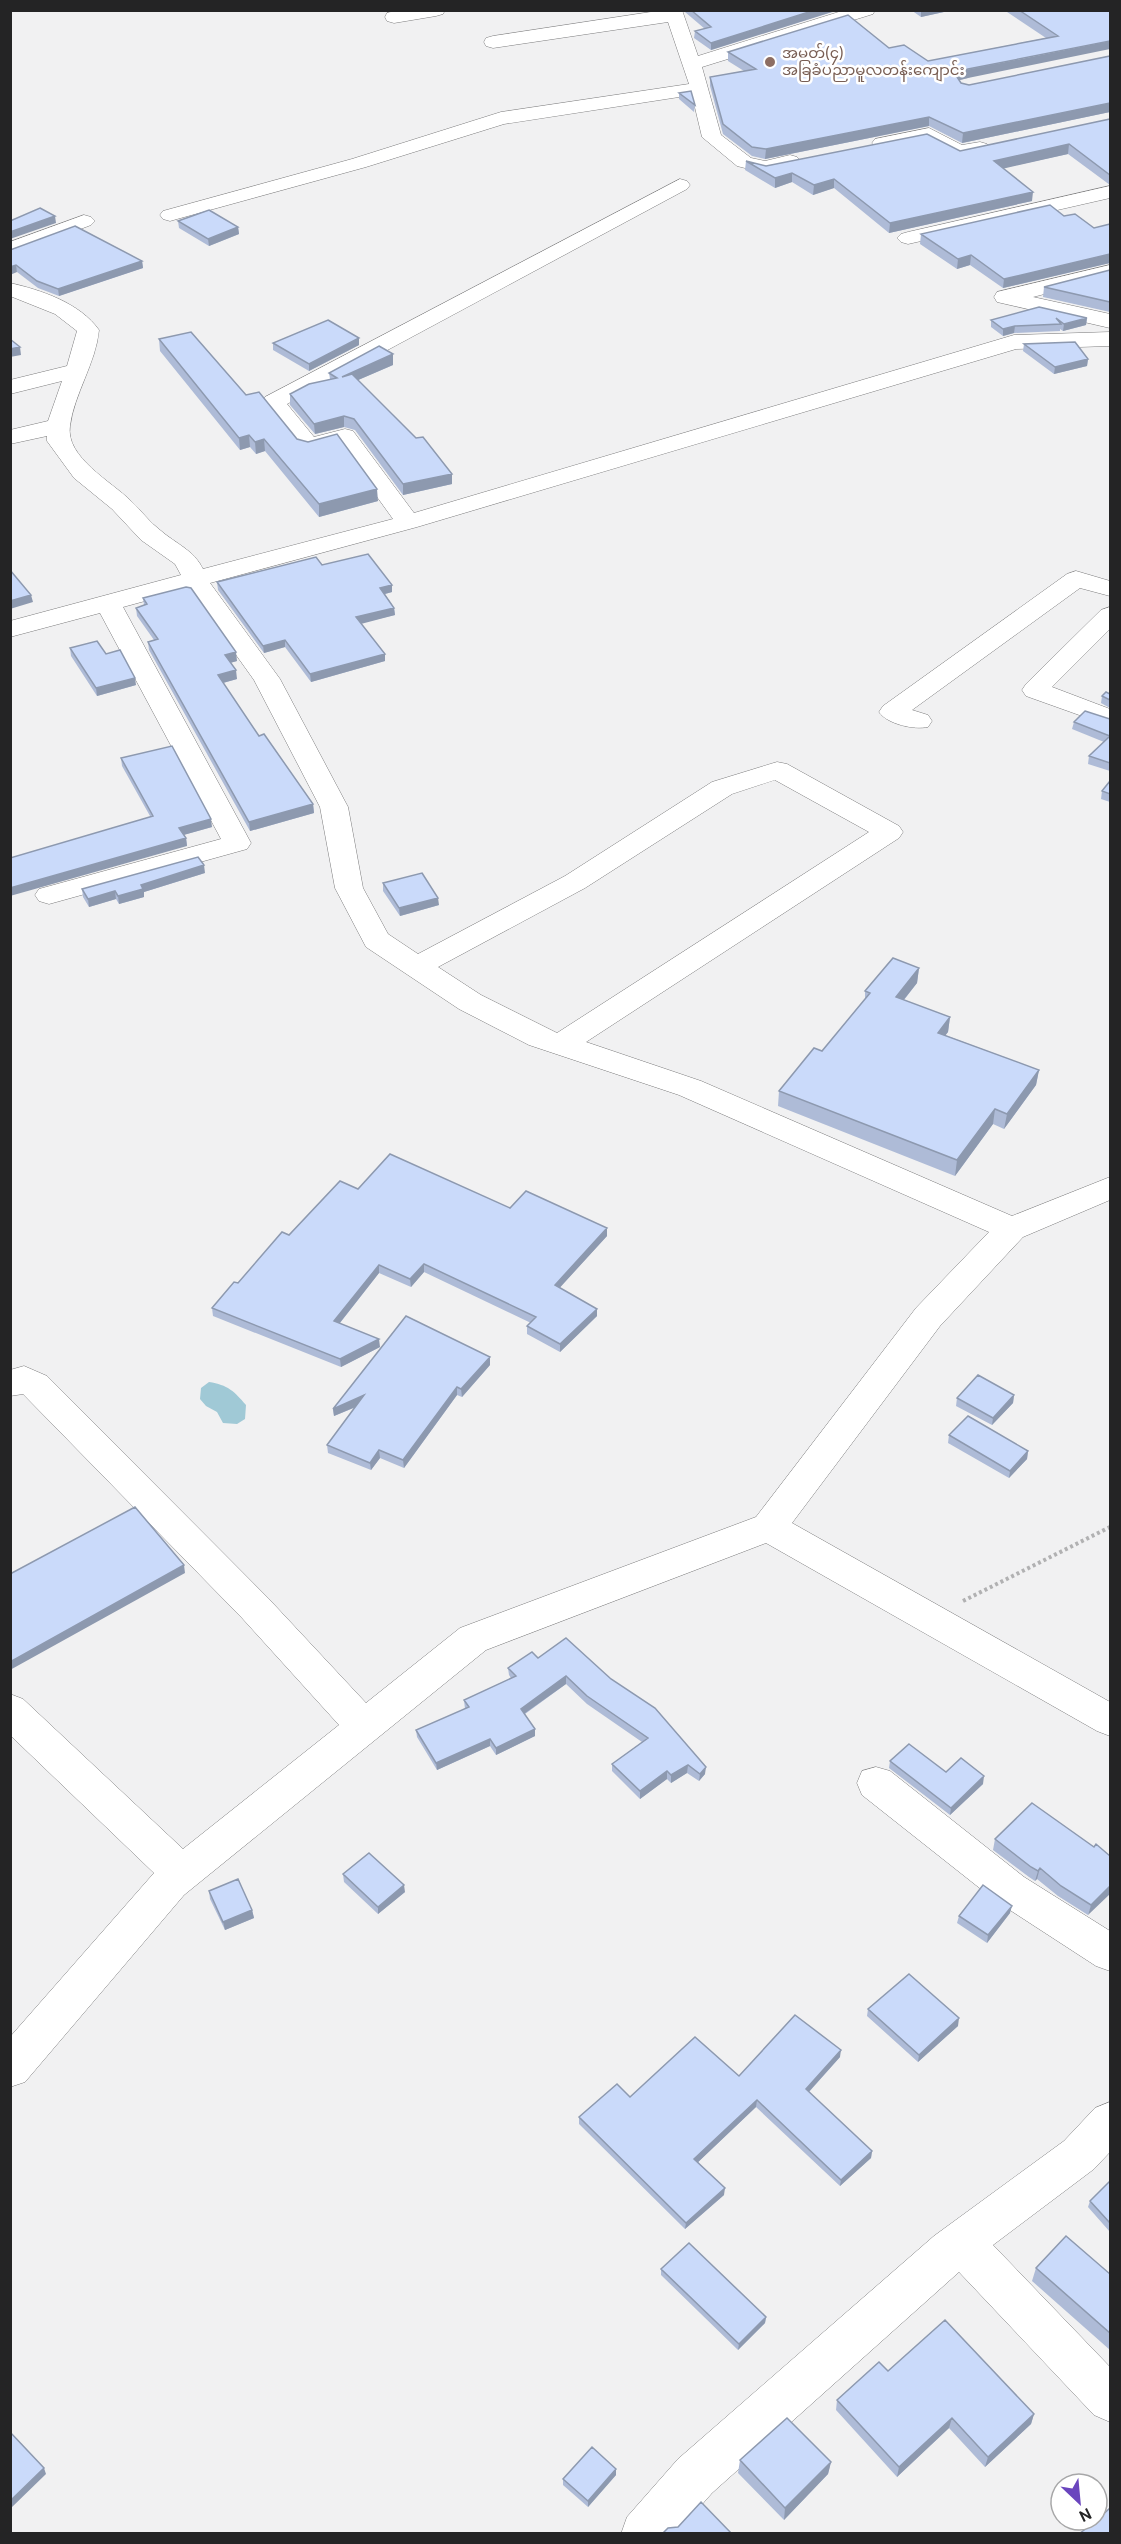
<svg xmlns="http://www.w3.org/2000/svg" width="1121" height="2544" font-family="Cabin,'Noto Sans Myanmar',sans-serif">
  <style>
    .water { fill: #a0c9d6 }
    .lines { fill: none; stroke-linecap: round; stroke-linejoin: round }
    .minor-casing { stroke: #7c7c7d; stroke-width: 1 }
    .path { stroke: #b1b1b2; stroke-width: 4; stroke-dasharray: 3 3; stroke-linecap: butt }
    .minor { fill: #fff; fill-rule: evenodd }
    .wall { fill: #aebbd7 }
    .shaded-wall { fill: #8d99af }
    .building { fill: #cadafa; stroke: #8d99af; stroke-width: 1.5 }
    .education-dot { fill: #8d6e63; stroke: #fff; stroke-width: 2 }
    .labels { text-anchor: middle; stroke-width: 5; stroke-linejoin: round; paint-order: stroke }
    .far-education-label { font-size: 15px; fill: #785e54; stroke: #fff; text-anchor: start }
  </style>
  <rect width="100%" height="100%" fill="#f1f1f2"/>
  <path class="water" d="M209 1382C228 1385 234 1391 246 1405L245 1419 237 1424 223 1423 217 1412 206 1406 200 1399 201 1388Z"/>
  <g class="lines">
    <g class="minor-casing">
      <path id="minor" d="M399 10H445L443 14 436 16 394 23 387 21 385 17 387 13Z
        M664 10H682L698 56 845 10H875L873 14 702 67 721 135 751 158 765 161 790 155 797 157 800 161 797 165 765 173 737 166 702 137 692 95 504 124 366 167 177 219 170 221 163 219 160 215 163 211 352 159 501 112 689 84 668 22 493 48 486 46 484 42 486 38 493 36Z
        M929 128 962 145 980 142 987 144 990 148 987 152 959 158 926 141 882 149 875 147 872 143 875 139Z
        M680 179 687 181 690 185 687 189 287 404 314 437 345 429 353 431 414 513 1014 335 1110 332V346L1016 349 417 527 210 583 280 679 348 807 363 888 388 934 418 954 565 876 712 782 777 762 787 764 899 826 903 832 899 838 586 1042 701 1081 1012 1216 1110 1177V1200L1023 1237 940 1326 792 1523 1110 1702V1736L1097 1731 766 1543 486 1650 184 1895 25 2082 10 2087V2037L154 1873 10 1735V1694L23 1699 183 1849 339 1725 242 1618 23 1394 10 1396V1370L24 1366 47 1376 268 1598 366 1703 460 1628 756 1517 916 1308 989 1232 679 1095 529 1045 459 1009 366 947 335 888 320 807 254 680 189 589 123 607 251 843 247 849 49 904 39 901 35 895 39 889 221 839 100 613 10 637V621L181 575 175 564 141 540 112 509 74 478 47 441V436L10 444V430L48 421 62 381 10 394V380L67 366 77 331 55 314 10 296V283C41 290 80 303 99 330 96 363 74 394 70 426 65 457 112 482 131 501 141 510 149 522 160 530 176 544 194 550 203 569L393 519 339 444 308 452 300 450 261 402 265 397ZM775 780 869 832 557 1033 481 995 438 967 585 888 732 794Z
        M1110 186V198L908 244 901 242 897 238 901 234 908 232Z
        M84 215 91 217 95 221 91 225 10 256V242Z
        M1110 265V277L1033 297 1110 314V328L997 302 994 297 997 292Z
        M1076 571 1110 581V596L1080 588 912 710 928 715 932 721 928 727C914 730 887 724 879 712L883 706 1067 574Z
        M1110 607V629L1052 687 1110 709V726L1026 696 1022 690 1026 684 1101 610Z
        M876 1767 890 1771 1024 1877 1110 1931V1971L1096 1966 996 1901 862 1795 857 1783 862 1771Z
        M1110 2102V2152L1094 2169 993 2245 1110 2367V2422L1094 2415 959 2272 712 2493 676 2534H621L627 2517 678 2459 934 2236 1064 2141 1095 2108Z"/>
    </g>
    <path class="path" d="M963 1601 1110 1527"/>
    <use href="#minor" class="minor"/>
  </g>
  <path class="wall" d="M685 10H832V12L711 50 694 38 695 31 705 29 685 12Z
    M911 10H953L921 17Z
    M1004 10H1110L968 78 960 80V81L961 83 969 85 1110 56V113V112L962 143 929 126 765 159 752 156 723 134 710 86V77L744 71 728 61V52L889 48 928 61 1046 38Z
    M679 93 695 105 694 112 679 99Z
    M1110 119V185L1068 154 1003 168 1032 201 889 233 834 188 813 195 792 182 775 188 745 170 746 161 766 166 960 151Z
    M1064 216 1094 228 1110 224V263L1003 288 970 265 957 269 920 244 921 234Z
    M178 221 238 227 239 234 209 246 179 228Z
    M10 250 142 261 143 268 59 296 38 288 17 272Z
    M1110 270V312L1043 297 1044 287Z
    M1087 318 1086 325 1063 331 1060 329V331L1014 333 1003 336 991 327V320Z
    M159 339 246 395 297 439 378 501 319 517 265 451 256 454 250 447 240 450 160 351Z
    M273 343 359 345 309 371 273 350Z
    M1024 344 1088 359 1087 366 1054 374 1023 351Z
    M393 365 358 380 452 484 403 495 355 430 344 427 315 434 290 405V394L330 379 329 373Z
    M322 565 392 592 385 594 394 608 395 615 361 623 385 661 311 682 285 647 264 653 218 590 217 582Z
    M143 598 237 661 230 663 237 679 223 683 259 736 313 804 314 813 250 831 149 650 148 642 154 640 137 616 136 608 144 605Z
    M70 648 106 654 136 685 97 696 71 656Z
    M1110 694V708L1101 703 1102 696Z
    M1110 719V771L1088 764 1089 756 1104 742 1072 729 1074 722Z
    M121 758 212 827 183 835 186 838 187 846 150 816 122 766Z
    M1110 781V802L1101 799 1102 791Z
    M205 873 144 892V897L119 904 116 899 89 907 83 897 82 889Z
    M383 883 439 905 400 916 383 891Z
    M919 968 917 983 904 1000 950 1017 948 1032 945 1035 1039 1070 1036 1085 1004 1129 993 1124 955 1176 778 1106 779 1091 822 1051 865 999V991Z
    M358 1189 510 1208 607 1236 559 1288 597 1309V1316L560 1352 527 1334V1326L531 1323 424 1272 411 1287 379 1273 340 1323 380 1347 341 1367 213 1316 212 1308 289 1235Z
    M490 1365 462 1397 457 1395 404 1468 380 1458 371 1470 328 1453 327 1445 356 1407 334 1416 333 1409Z
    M1014 1395 1013 1403 992 1425 956 1406 957 1398Z
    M949 1435 1028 1451 1027 1459 1009 1478 948 1443Z
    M566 1638 705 1774 699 1781 687 1773 671 1783 667 1779 640 1799 612 1771V1764L642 1742 587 1704 566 1684 525 1714 535 1729V1736L496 1755 490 1746 437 1770 417 1737 416 1730 465 1709 464 1700 511 1678 509 1675 508 1668 538 1658Z
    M890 1761 946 1772 983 1784 950 1815 889 1768Z
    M995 1839 1094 1847 1110 1856 1088 1915 1058 1896 1037 1879 1035 1881 1029 1877 993 1850Z
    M343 1874 405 1892 378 1914 344 1882Z
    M209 1891 252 1910 254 1918 225 1930 210 1899Z
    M1010 1913 987 1943 957 1923 959 1916Z
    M868 2009 958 2026 918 2062 867 2016Z
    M840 2057 809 2092 872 2151 871 2158 840 2186 756 2107 698 2162 724 2195 685 2229 579 2124V2117L739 2076Z
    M1110 2181V2232L1088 2207 1090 2201Z
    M1036 2268 1110 2274V2350L1032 2281Z
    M661 2269 766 2317 765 2323 738 2350 661 2275Z
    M888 2371 1034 2414 1031 2424 985 2467 949 2428 897 2477 836 2410 837 2400Z
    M740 2460 831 2462 828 2474 784 2520 738 2473Z
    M616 2469V2475L588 2507 563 2485V2479Z"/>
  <path class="shaded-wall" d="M815 10H832V12L711 50V43Z
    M921 10H953L921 17Z
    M1110 41V49L968 78 960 80 956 86 957 77 961 71Z
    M1110 103V112L962 143 963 133Z
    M929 117V126L765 159 766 149Z
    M1069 144 1068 154 993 171 994 161Z
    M792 173V182L775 188V178Z
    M834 179V188L813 195 814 185Z
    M1033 192 1032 201 889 233 890 223Z
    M55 216 56 223 10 239V232Z
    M238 227 239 234 209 246 208 239Z
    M1110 254V263L1003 288 1004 279Z
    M971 255 970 265 957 269 958 259Z
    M142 261 143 268 59 296 58 289Z
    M16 265 17 272 10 275V267Z
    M1087 318 1086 325 1063 331 1064 324Z
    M1015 326 1014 333 1003 336V329Z
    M359 338V345L309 371V364Z
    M20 347 21 355 10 357V349Z
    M393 354V365L342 387V377Z
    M1088 359 1087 366 1054 374 1055 367Z
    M344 416V427L315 434 314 424Z
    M249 435 250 447 240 450 239 438Z
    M264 439 265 451 256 454 255 442Z
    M452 474V484L403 495V484Z
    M377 489 378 501 319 517V504Z
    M392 585V592L381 595 380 588Z
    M31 595 33 602 10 609V601Z
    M394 608 395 615 357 625 356 617Z
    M285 640V647L264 653 263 646Z
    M236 652 237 661 226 664 225 655Z
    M385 654V661L311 682 310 674Z
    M236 670 237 679 219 684 218 675Z
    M135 678 136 685 97 696 96 688Z
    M313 804 314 813 250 831 249 822Z
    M211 819 212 827 180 836 179 828Z
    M186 838 187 846 10 896V888Z
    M204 865 205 873 144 892V897L119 904 118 896 141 885Z
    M115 891 116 899 89 907 88 899Z
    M438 898 439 905 400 916 399 908Z
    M919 968 917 983 894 1012 896 997Z
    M950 1017 948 1032 936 1048 938 1033Z
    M1039 1070 1036 1085 1004 1129 1007 1114Z
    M995 1109 993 1124 955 1176 957 1160Z
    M607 1228V1236L555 1293V1285Z
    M424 1264V1272L411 1287 410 1279Z
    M379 1265V1273L335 1329 334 1321Z
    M597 1309V1316L560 1352V1344Z
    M379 1339 380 1347 341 1367 340 1359Z
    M490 1357V1365L462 1397 461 1389Z
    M457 1387V1395L404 1468 403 1460Z
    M364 1395 365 1403 334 1416 333 1409Z
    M1014 1395 1013 1403 992 1425 993 1418Z
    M379 1450 380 1458 371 1470 370 1463Z
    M1028 1451 1027 1459 1009 1478 1010 1471Z
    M184 1565 185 1573 10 1670V1662Z
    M566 1676V1684L521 1716V1709Z
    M535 1729V1736L496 1755V1748Z
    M490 1739V1746L437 1770 436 1763Z
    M688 1765 687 1773 671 1783V1775Z
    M706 1767 705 1774 699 1781 700 1774Z
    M667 1771V1779L640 1799V1791Z
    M984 1776 983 1784 950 1815 951 1808Z
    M1040 1868 1037 1879 1035 1881 1038 1871Z
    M404 1885 405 1892 378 1914V1907Z
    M1110 1886V1894L1088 1915 1091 1905Z
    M1012 1906 1010 1913 987 1943 988 1935Z
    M252 1910 254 1918 225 1930 223 1922Z
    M959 2018 958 2026 918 2062 919 2055Z
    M841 2050 840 2057 805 2096 806 2089Z
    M757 2100 756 2107 694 2166V2159Z
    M872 2151 871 2158 840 2186 841 2180Z
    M725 2188 724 2195 685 2229 686 2223Z
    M766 2317 765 2323 738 2350 739 2344Z
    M1034 2414 1031 2424 985 2467 988 2457Z
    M952 2418 949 2428 897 2477 899 2467Z
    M831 2462 828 2474 784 2520 785 2508Z
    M44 2468 46 2474 10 2509V2501Z
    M616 2469V2475L588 2507V2501Z"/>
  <path class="building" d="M691 10H815L711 43 695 31 711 27Z
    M1019 10H1110V41L968 69 961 71 957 77 961 83 969 85 1110 56V103L963 133 929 117 766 149 752 147 723 124 710 77 756 69 728 52 848 15 889 48 904 45 928 61 1058 36Z
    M691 91 695 105 679 93Z
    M1110 119V175L1069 144 994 161 1033 192 890 223 834 179 814 185 792 173 775 178 746 161 766 166 927 134 960 151Z
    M1050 205 1064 216 1075 214 1094 228 1110 224V254L1004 279 971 255 958 259 921 234Z
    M40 208 55 216 10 232V221Z
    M209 210 238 227 208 239 178 221Z
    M75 226 142 261 58 289 37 281 16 265 10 267V250Z
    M1110 270V302L1044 287Z
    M1039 307 1087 318 1064 324 1056 318 1061 324 1015 326 1003 329 991 320Z
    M328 320 359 338 309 364 273 343Z
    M191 332 246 395 259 392 297 439 308 442 337 434 377 489 319 504 264 439 255 442 249 435 239 438 159 339Z
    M10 339 20 347 10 349Z
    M1075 342 1088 359 1055 367 1024 344Z
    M379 346 393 354 342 377 352 374 416 438 423 437 452 474 403 484 354 419 344 416 314 424 290 394 309 384 337 378 329 373Z
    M368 554 392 585 380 588 394 608 356 617 385 654 310 674 285 640 263 646 217 582 316 557 322 565Z
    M10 570 31 595 10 601Z
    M186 587 191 588 236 652 225 655 236 670 218 675 259 736 264 734 313 804 249 822 148 642 158 639 136 608 147 604 143 598Z
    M97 641 106 654 120 650 135 678 96 688 70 648Z
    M1106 692 1110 694V700L1102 696Z
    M1085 711 1110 719V763L1089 756 1110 736 1074 722Z
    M172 746 211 819 179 828 186 838 10 888V858L153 816 121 758Z
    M1110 781V794L1102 791Z
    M198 857 204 865 141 885 143 889 118 896 115 891 88 899 82 889Z
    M422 873 438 898 399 908 383 883Z
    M893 958 919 968 896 997 950 1017 938 1033 1039 1070 1007 1114 995 1109 957 1160 779 1091 814 1048 822 1051 870 993 865 991Z
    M390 1154 510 1208 526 1191 607 1228 555 1285 597 1309 560 1344 527 1326 536 1317 424 1264 410 1279 379 1265 334 1321 379 1339 340 1359 212 1308 234 1282 238 1283 282 1232 289 1235 340 1181 358 1189Z
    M406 1316 490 1357 461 1389 457 1387 403 1460 379 1450 370 1463 327 1445 364 1395 333 1409Z
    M978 1375 1014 1395 993 1418 957 1398Z
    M968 1416 1028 1451 1010 1471 949 1435Z
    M135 1507 184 1565 10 1662V1574Z
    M566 1638 611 1679 655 1708 706 1767 700 1774 688 1765 671 1775 667 1771 640 1791 612 1764 648 1738 587 1696 566 1676 521 1709 535 1729 496 1748 490 1739 436 1763 416 1730 469 1707 464 1700 516 1676 508 1668 532 1652 538 1658Z
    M909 1744 946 1772 961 1758 984 1776 951 1808 890 1761Z
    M1032 1803 1094 1847 1096 1844 1110 1856V1886L1091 1905 1061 1886 1040 1868 1038 1871 1031 1867 995 1839Z
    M369 1853 404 1885 378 1907 343 1874Z
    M238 1879 252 1910 223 1922 209 1891Z
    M983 1885 1012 1906 988 1935 959 1916Z
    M909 1974 959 2018 919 2055 868 2009Z
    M795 2015 841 2050 806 2089 872 2151 841 2180 757 2100 694 2159 725 2188 686 2223 579 2117 617 2084 630 2097 695 2037 739 2076Z
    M1110 2181V2223L1090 2201Z
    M1066 2236 1110 2274V2333L1036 2268Z
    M689 2243 766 2317 739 2344 661 2269Z
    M945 2320 1034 2414 988 2457 952 2418 899 2467 837 2400 879 2362 888 2371Z
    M787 2418 831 2462 785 2508 740 2460Z
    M10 2432 44 2468 10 2501Z
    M592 2447 616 2469 588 2501 563 2479Z
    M701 2502 732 2534H662L668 2528 678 2527Z
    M1110 2508V2534H1079L1097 2520Z"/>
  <circle class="education-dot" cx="770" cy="62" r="6"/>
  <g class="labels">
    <g class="far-education-label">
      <text x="782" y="58">အမှတ်(၄)<tspan x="782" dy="17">အခြခံပညာမူလတန်းကျောင်း</tspan></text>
    </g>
  </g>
  <rect width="1121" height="2544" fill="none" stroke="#242425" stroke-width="24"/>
  <g transform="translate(1079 2502) rotate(154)"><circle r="28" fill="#ffffff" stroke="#a7a7a8" stroke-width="1.5"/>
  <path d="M0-4.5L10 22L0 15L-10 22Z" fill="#6a45be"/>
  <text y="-9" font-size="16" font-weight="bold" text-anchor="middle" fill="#242425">N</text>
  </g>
</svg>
